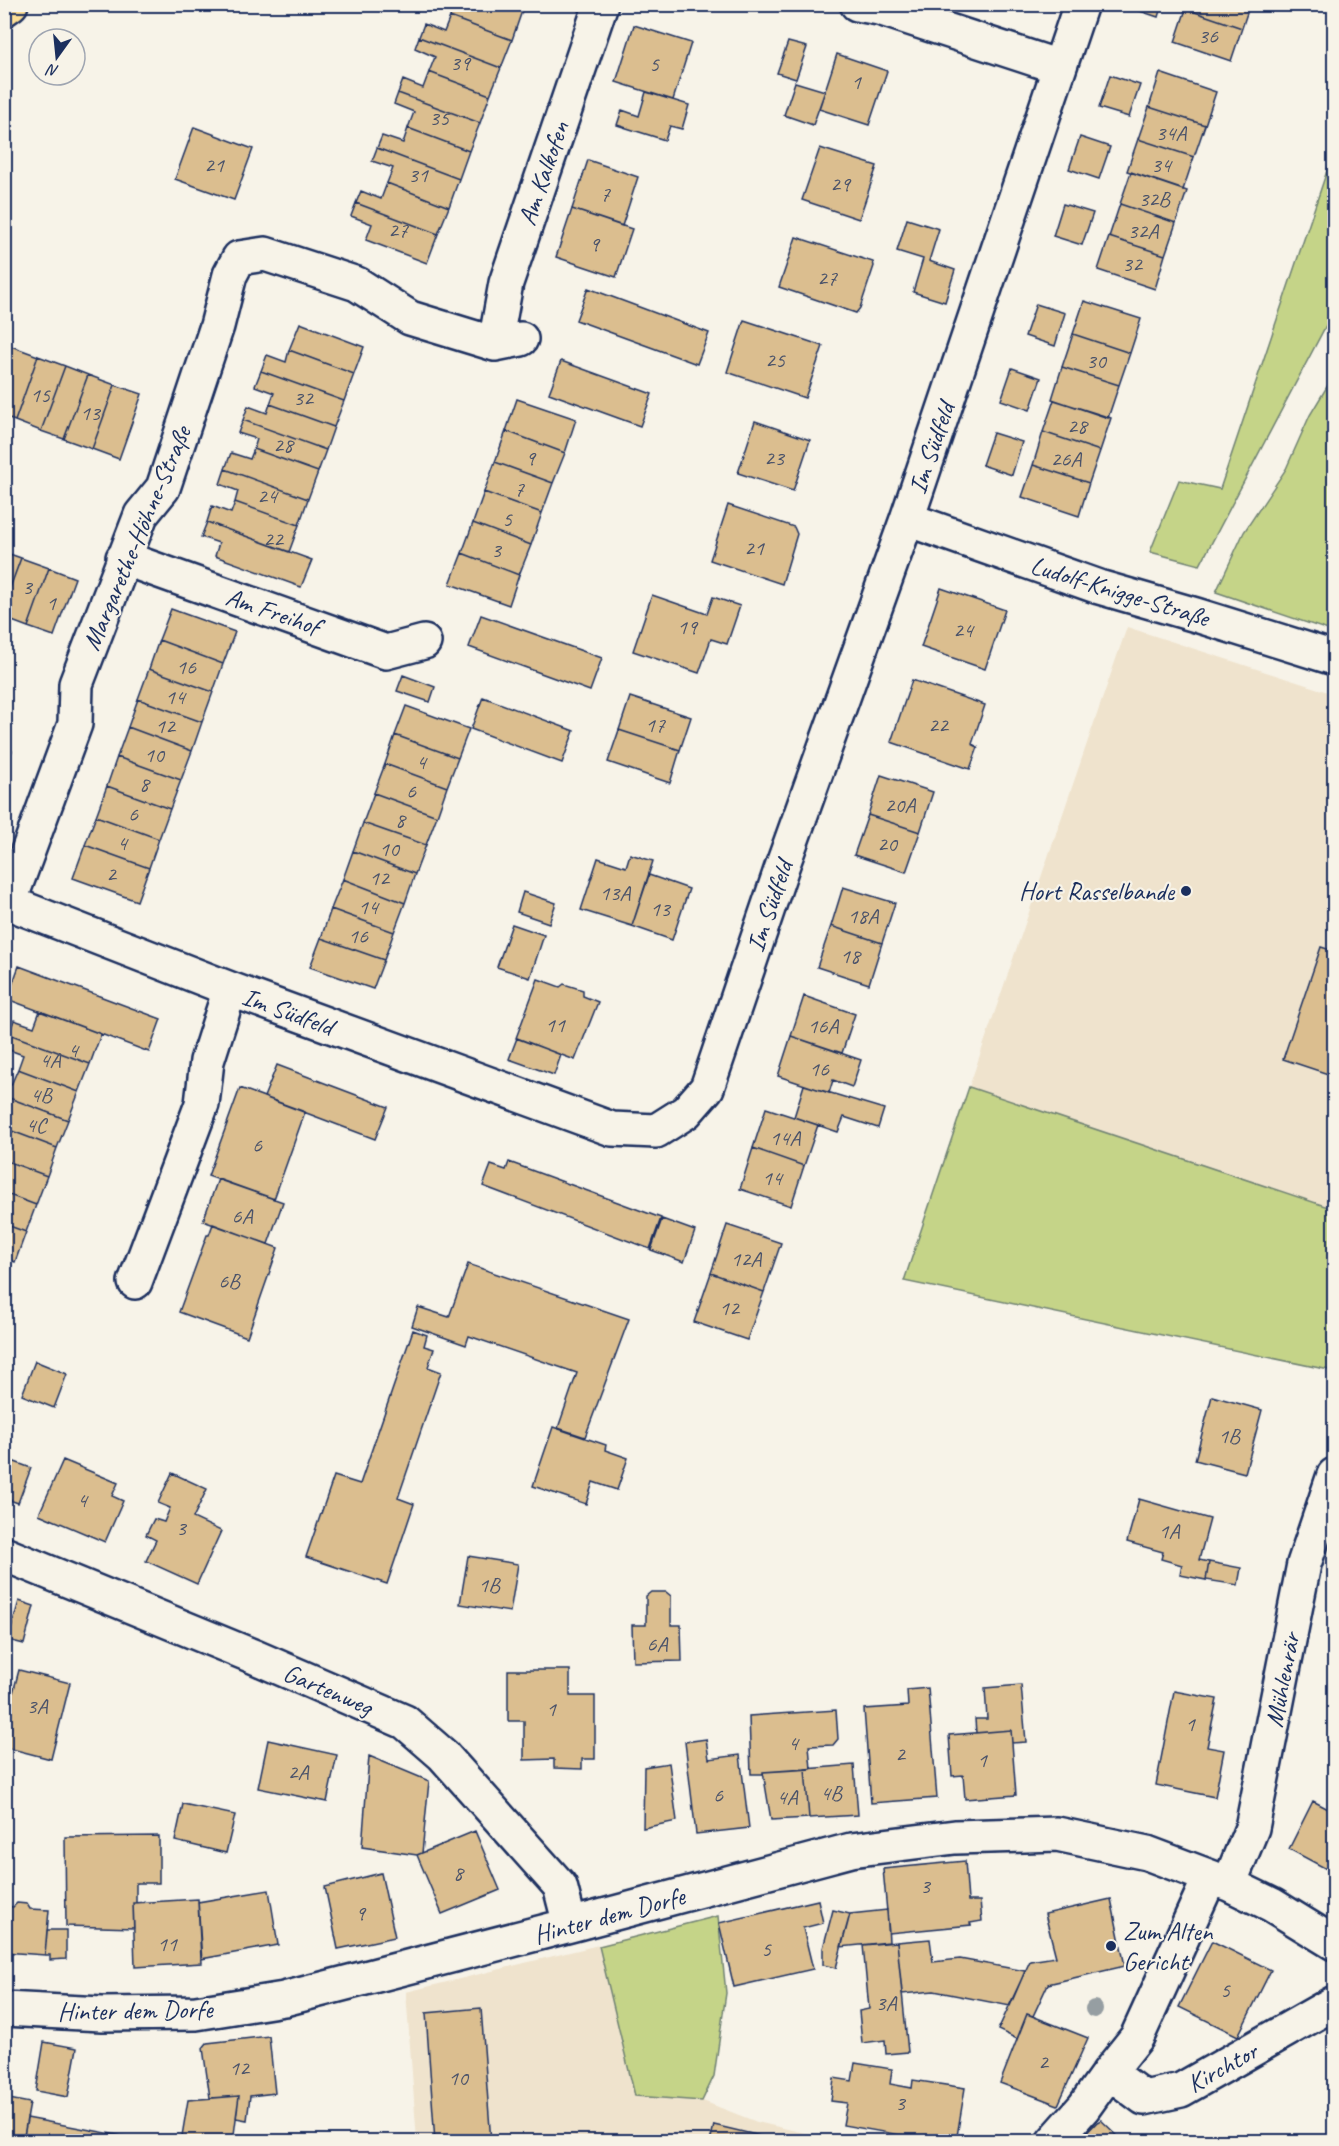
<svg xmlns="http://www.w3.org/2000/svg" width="1339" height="2146" font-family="Caveat,sans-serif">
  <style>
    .built { fill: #efe3cd }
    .green { fill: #c5d488; stroke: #708273; stroke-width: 1.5 }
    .building { fill: #dbbe8f; stroke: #1b2f5e; stroke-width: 1.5 }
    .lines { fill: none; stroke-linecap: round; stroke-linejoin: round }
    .minor-casing { stroke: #1b2f5e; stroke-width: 38 }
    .major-casing { stroke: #1b2f5e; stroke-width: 38 }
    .minor { stroke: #f7f3e8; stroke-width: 33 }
    .major { stroke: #fcde96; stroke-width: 33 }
    .tree { fill: #969ea2 }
    .poi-dot { fill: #1b2f5e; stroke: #f7f3e8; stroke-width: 2 }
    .labels { text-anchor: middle; stroke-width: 4.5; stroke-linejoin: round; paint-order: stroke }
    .number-label { font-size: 22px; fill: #4b536a }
    .street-label { font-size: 26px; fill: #1b2f5e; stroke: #f7f3e8 }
    .poi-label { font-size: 26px; fill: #1b2f5e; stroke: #f7f3e8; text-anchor: end }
  </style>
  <rect width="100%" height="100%" fill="#f7f3e8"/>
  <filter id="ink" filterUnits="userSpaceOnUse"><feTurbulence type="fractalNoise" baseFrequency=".0167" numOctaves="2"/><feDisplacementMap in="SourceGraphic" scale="12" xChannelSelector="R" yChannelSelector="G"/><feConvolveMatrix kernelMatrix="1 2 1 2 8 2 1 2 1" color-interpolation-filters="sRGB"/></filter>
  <g filter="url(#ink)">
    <path class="built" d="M1127 627 1334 694V1209L969 1087Z
      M718 1916 726 1993 714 2076 703 2101 757 2122 839 2141H417L406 1992Z"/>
    <path class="green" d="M1334 150V310L1200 565 1150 552 1179 480 1220 489Z
      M1334 375V632L1216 592 1244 532 1286 469 1310 415Z
      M969 1087 1334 1209V1371L904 1281Z
      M718 1916 726 1993 714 2076 702 2101 635 2096 599 1946Z"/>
    <path class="building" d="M455 4H504L522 11 512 40 450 17Z
      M1129 4H1162L1158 17 1128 7Z
      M1187 4H1250L1242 28 1186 9Z
      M1186 9 1242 28 1231 61 1175 42Z
      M450 17 512 40 501 68 419 37 424 24 444 32Z
      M634 25 691 43 673 100 616 82Z
      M419 37 501 68 490 95 429 72 435 57 415 48Z
      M788 42 807 47 796 79 777 73Z
      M837 54 887 71 869 125 819 109Z
      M429 72 490 95 480 123 398 93 403 80 423 88Z
      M1160 73 1216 92 1205 125 1149 107Z
      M1110 75 1140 85 1129 117 1099 108Z
      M795 82 825 91 813 125 784 115Z
      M646 92 689 105 682 129 670 126 665 140 617 125 622 110 639 116Z
      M398 93 480 123 469 151 408 128 414 112 394 104Z
      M1149 107 1205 125 1194 157 1138 139Z
      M194 127 253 149 234 200 175 179Z
      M408 128 469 151 459 179 377 148 382 136 403 143Z
      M1080 137 1110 147 1099 179 1069 169Z
      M1138 139 1194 157 1183 190 1127 171Z
      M377 148 459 179 449 207 387 183 393 168 372 161Z
      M820 148 877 166 859 219 802 200Z
      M588 160 638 177 622 226 572 209Z
      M1131 172 1187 191 1176 223 1120 204Z
      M387 183 449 207 438 234 356 203 361 191 381 199Z
      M356 203 438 234 427 263 366 240 372 224 351 216Z
      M1063 204 1093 213 1082 245 1053 236Z
      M1120 204 1176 223 1165 255 1109 237Z
      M572 209 632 229 616 277 556 257Z
      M907 219 939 229 929 261 955 270 945 302 913 292 923 259 897 251Z
      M796 237 873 262 874 266 860 308 856 313 779 287Z
      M1109 237 1165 255 1155 289 1098 270Z
      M588 288 709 333 697 364 576 320Z
      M1084 301 1141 319 1130 353 1073 334Z
      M1036 304 1065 313 1055 346 1025 336Z
      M744 320 823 346 805 398 727 372Z
      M300 323 364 347 354 374 289 350Z
      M1073 334 1130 353 1119 385 1062 367Z
      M11 346 38 356 15 421 4 417V363Z
      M289 350 354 374 344 401 261 371 267 355 286 362Z
      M38 356 65 366 41 431 15 421Z
      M561 361 652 394 640 426 549 393Z
      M65 366 88 375 64 439 41 431Z
      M1062 367 1119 385 1108 418 1052 399Z
      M1012 368 1041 378 1030 410 1001 400Z
      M261 371 344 401 334 427 270 404 274 393 255 386Z
      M88 375 115 385 92 449 64 439Z
      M115 385 142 394 119 459 92 449Z
      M517 399 576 419 565 453 506 431Z
      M1054 400 1111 418 1100 451 1043 432Z
      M270 404 334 427 326 450 243 420 248 406 267 413Z
      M243 420 326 450 318 472 254 449 257 439 238 433Z
      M755 421 810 440 793 491 738 473Z
      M506 431 565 453 553 483 495 462Z
      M1043 432 1100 451 1089 483 1033 465Z
      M993 433 1022 442 1012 475 982 465Z
      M254 449 318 472 308 499 225 469 231 453 250 459Z
      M495 462 553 483 542 513 484 492Z
      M1033 465 1089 483 1079 516 1022 497Z
      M225 469 308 499 299 525 235 502 238 491 220 484Z
      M484 492 542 513 531 545 473 523Z
      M235 502 299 525 289 552 207 522 212 506 231 513Z
      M728 505 794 527 797 534 782 584 710 560Z
      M207 522 312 560 301 587 215 556 219 543 201 537Z
      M473 523 531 545 519 575 462 553Z
      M4 552 21 558 4 604Z
      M462 553 519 575 509 605 450 584Z
      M21 558 49 568 28 627 4 618V604Z
      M49 568 75 578 54 636 28 627Z
      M941 588 1005 610 985 669 921 647Z
      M652 595 707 614 713 597 740 606 727 644 711 639 699 673 633 651Z
      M171 609 235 632 223 664 159 640Z
      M481 615 602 658 590 691 469 647Z
      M159 640 223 664 213 692 149 669Z
      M149 669 213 692 202 722 138 699Z
      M403 675 435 687 430 702 397 691Z
      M912 680 985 705 972 744 978 747 970 769 891 742Z
      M483 697 574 731 562 763 471 729Z
      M630 697 691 717 680 750 619 730Z
      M138 699 202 722 192 751 128 727Z
      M406 706 469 729 458 758 395 735Z
      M128 727 192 751 181 780 117 757Z
      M619 730 680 750 670 783 608 762Z
      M395 735 458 758 447 787 385 764Z
      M4 748 12 751 4 772Z
      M117 757 181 780 170 809 107 786Z
      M385 764 447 787 437 816 374 793Z
      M881 775 933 792 920 832 868 815Z
      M107 786 170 809 159 839 96 816Z
      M374 793 437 816 426 845 363 823Z
      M868 815 920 832 906 872 854 855Z
      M96 816 159 839 149 868 85 845Z
      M363 823 426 845 415 874 353 851Z
      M85 845 149 868 137 901 73 878Z
      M353 851 415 874 405 903 343 879Z
      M630 854 653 861 632 926 581 910 598 858 626 867Z
      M649 875 689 889 672 940 632 926Z
      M343 879 405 903 394 932 331 909Z
      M843 887 895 903 882 943 831 926Z
      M523 892 556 903 549 923 517 912Z
      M331 909 394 932 384 960 321 938Z
      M512 924 544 935 530 978 497 967Z
      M831 926 882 943 869 984 817 967Z
      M321 938 384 960 373 989 310 967Z
      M1321 947 1334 951V1076L1283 1059Z
      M19 966 161 1019 149 1052 7 999Z
      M538 979 560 987 564 984 583 990V996L598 1002 575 1060 516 1038Z
      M804 996 855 1014 842 1053 791 1036Z
      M40 1011 101 1034 90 1064 9 1034 14 1020 34 1027Z
      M9 1034 90 1064 79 1092 18 1069 23 1055 4 1048Z
      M791 1036 861 1060 852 1087 833 1080 829 1093 778 1076Z
      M517 1038 561 1055 554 1075 509 1059Z
      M277 1065 388 1107 375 1139 264 1097Z
      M18 1069 79 1092 68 1120 4 1096V1082L11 1085Z
      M804 1085 884 1109 878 1128 844 1117 838 1132 794 1117Z
      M240 1088 305 1112 274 1199 208 1176Z
      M4 1096 68 1120 57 1148 4 1128Z
      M766 1108 818 1125 804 1166 753 1148Z
      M4 1128 57 1148 47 1176 4 1160Z
      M753 1148 804 1166 791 1206 740 1189Z
      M4 1160 47 1176 36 1205 4 1193Z
      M509 1162 661 1218 650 1249 483 1186 491 1165 506 1170Z
      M218 1179 283 1202 268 1244 203 1221Z
      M4 1193 36 1205 26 1232 4 1224Z
      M662 1219 695 1231 684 1262 651 1250Z
      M4 1224 26 1232 15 1262 4 1258Z
      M213 1224 278 1248 247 1337 179 1312 207 1235H209Z
      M727 1225 781 1243 764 1292 711 1273Z
      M468 1264 629 1319 585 1437 558 1428 577 1373 469 1336 466 1345 412 1326 418 1307 449 1317Z
      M711 1273 764 1292 747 1340 694 1322Z
      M413 1330 427 1335 424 1346 434 1349 428 1367 441 1372 398 1498 414 1504 387 1584 306 1557 334 1476 360 1484Z
      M35 1361 67 1374 54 1408 22 1395Z
      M1212 1396 1262 1410 1245 1473 1195 1460Z
      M553 1427 606 1445 605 1450 628 1458 617 1490 593 1482 586 1504 533 1486Z
      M4 1458 31 1468 18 1503 4 1498Z
      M63 1460 118 1483 112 1496 123 1501 105 1542 39 1514Z
      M172 1473 207 1489 193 1518 221 1531 197 1584 146 1561 156 1540 146 1535 154 1519 164 1522 170 1508 158 1503Z
      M1139 1499 1210 1519 1199 1560 1209 1562 1206 1580 1180 1575 1182 1565 1161 1559 1163 1552 1127 1542Z
      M468 1556 518 1564 510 1612 460 1604Z
      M1209 1562 1241 1568 1238 1585 1206 1580Z
      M651 1592H666L671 1596V1625H681L682 1661 633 1662 632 1625H646V1596Z
      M19 1601 34 1606 24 1644 8 1640Z
      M19 1670 70 1683 51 1759 4 1747V1727Z
      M508 1670H570V1696H595V1759H582V1769L554 1768V1759L524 1760V1721H508Z
      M1021 1685 1026 1742 1012 1743 1011 1730 976 1733 975 1719H987L985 1688Z
      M928 1688 937 1798 871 1803 864 1709 908 1706 907 1690Z
      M1174 1691 1217 1699 1207 1747 1224 1750 1215 1797 1156 1785Z
      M836 1710 838 1739 833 1745 809 1746 811 1769 763 1772V1774H751L749 1716Z
      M1011 1730 1016 1795 965 1799 963 1775 952 1776 949 1735Z
      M706 1739 709 1759 740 1755 749 1828 696 1834 685 1742Z
      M268 1740 337 1755 327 1802 258 1788Z
      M369 1756 429 1781 422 1853 417 1855 362 1847Z
      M669 1763 677 1821 643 1828 644 1767Z
      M854 1765 858 1815 809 1818 805 1769Z
      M805 1769 809 1818 771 1820 763 1772Z
      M1313 1801 1334 1812V1873L1289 1849Z
      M183 1804 235 1815 226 1853 175 1841Z
      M475 1831 500 1890 442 1914 417 1855Z
      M159 1836V1883H136V1903H133L134 1928 66 1926 65 1837Z
      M965 1861 968 1901H980L982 1921 970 1923 971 1925 889 1933 883 1869Z
      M381 1873 395 1937 338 1949 325 1887Z
      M269 1890 278 1945 201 1959 198 1902Z
      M198 1899 202 1963 135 1967 133 1903Z
      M1111 1899 1125 1966 1048 1984 1033 2016 1027 2014 1017 2039 998 2030 1030 1961 1056 1957 1045 1914Z
      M818 1900 823 1923 803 1928 813 1969 734 1987 719 1923Z
      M17 1903 27 1904 30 1909 49 1910 45 1955 4 1952V1906L13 1907Z
      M833 1910 850 1914 836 1968 823 1965V1948Z
      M887 1910 889 1942 841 1947 850 1914Z
      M47 1930H66V1959L50 1960V1955H45Z
      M930 1939 933 1962 960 1959 1025 1971 1010 2006 934 1991 902 1994 897 1942Z
      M1212 1941 1271 1970 1238 2036 1179 2007Z
      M897 1942 908 2052 886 2054 885 2040 862 2043 859 2011 869 2009 863 1945Z
      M481 2008 491 2142H435L426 2013Z
      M1027 2014 1088 2038 1058 2105 1000 2083Z
      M269 2036 275 2093 250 2096 247 2120 236 2118 239 2096 210 2098 203 2048 207 2043Z
      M44 2042 77 2048 68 2097 36 2091Z
      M855 2063 892 2069 890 2084 912 2088 913 2080 965 2088 956 2142H905L906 2136 843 2125 847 2103 831 2101 834 2078 852 2081Z
      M239 2096 233 2142H181L188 2100Z
      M4 2098 30 2103 23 2142H4Z
      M27 2118 154 2142H23Z
      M1101 2120 1124 2142H1078L1097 2122Z
      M714 2125 786 2142H710Z"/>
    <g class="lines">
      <g class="minor-casing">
        <path id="minor" d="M857 4 879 8 1059 67
          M495 344 506 283 601 4
          M907 519 1099 587 1196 615 1334 658
          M123 558 386 652 424 642
          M4 897 22 908 230 989 612 1129 656 1131 686 1112 707 1088 782 867 907 519 1081 4
          M10 900 75 724 76 684 141 515 163 488 217 326 230 275 239 258 265 254 357 284 410 318 495 344 521 339
          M135 1282 202 1104 207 1061 230 989
          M4 1554 255 1657 405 1722 443 1755 560 1886 570 1925
          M1229 1884 1252 1828 1304 1564 1334 1475
          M4 2009 102 2014 196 2013 284 1999 570 1925 851 1850 955 1837 1057 1834 1147 1853 1229 1884 1272 1905 1334 1943
          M1109 2072 1144 2098 1181 2090 1334 2003
          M1053 2142 1084 2107 1109 2072 1137 2037 1210 1877"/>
      </g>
      <g class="major-casing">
        <path id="major" d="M4 9 11 4"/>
      </g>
      <use href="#minor" class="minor"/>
      <use href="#major" class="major"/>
    </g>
    <circle class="tree" cx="1094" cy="2009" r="9"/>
  </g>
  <g class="poi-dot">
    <circle cx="1186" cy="891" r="6"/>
    <circle cx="1111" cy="1946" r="6"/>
  </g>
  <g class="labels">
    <g class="number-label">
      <text x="1208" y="43">36</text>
      <text x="460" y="70">39</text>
      <text x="654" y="71">5</text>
      <text x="856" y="89">1</text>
      <text x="439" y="125">35</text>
      <text x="1171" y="140">34A</text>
      <text x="214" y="172">21</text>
      <text x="1161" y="172">34</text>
      <text x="418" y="182">31</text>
      <text x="840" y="191">29</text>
      <text x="605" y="201">7</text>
      <text x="1154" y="206">32B</text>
      <text x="398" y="237">27</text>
      <text x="1143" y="238">32A</text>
      <text x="594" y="251">9</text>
      <text x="1132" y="271">32</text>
      <text x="827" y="285">27</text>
      <text x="775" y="367">25</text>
      <text x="1096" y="368">30</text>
      <text x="40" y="402">15</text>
      <text x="303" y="405">32</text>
      <text x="90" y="420">13</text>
      <text x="1077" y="433">28</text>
      <text x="283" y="452">28</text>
      <text x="530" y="465">9</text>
      <text x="774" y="465">23</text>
      <text x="1066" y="466">26A</text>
      <text x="519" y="496">7</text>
      <text x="267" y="503">24</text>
      <text x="507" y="526">5</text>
      <text x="273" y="546">22</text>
      <text x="754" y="555">21</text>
      <text x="496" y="557">3</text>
      <text x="27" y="594">3</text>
      <text x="51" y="610">1</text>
      <text x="687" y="634">19</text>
      <text x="963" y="637">24</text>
      <text x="186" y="674">16</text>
      <text x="175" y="704">14</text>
      <text x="655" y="732">17</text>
      <text x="938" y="732">22</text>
      <text x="165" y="733">12</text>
      <text x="154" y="762">10</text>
      <text x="421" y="769">4</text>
      <text x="144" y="791">8</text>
      <text x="411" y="798">6</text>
      <text x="900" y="812">20A</text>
      <text x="133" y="821">6</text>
      <text x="400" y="827">8</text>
      <text x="122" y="850">4</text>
      <text x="887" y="851">20</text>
      <text x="389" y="856">10</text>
      <text x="111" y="881">2</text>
      <text x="379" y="885">12</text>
      <text x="615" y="900">13A</text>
      <text x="368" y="914">14</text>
      <text x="660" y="916">13</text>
      <text x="863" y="923">18A</text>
      <text x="358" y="943">16</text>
      <text x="850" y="963">18</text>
      <text x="555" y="1032">11</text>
      <text x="823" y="1033">16A</text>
      <text x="73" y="1057">4</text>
      <text x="50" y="1067">4A</text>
      <text x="819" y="1076">16</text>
      <text x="41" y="1102">4B</text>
      <text x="36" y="1132">4C</text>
      <text x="785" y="1145">14A</text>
      <text x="257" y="1152">6</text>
      <text x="772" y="1185">14</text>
      <text x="242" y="1223">6A</text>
      <text x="746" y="1266">12A</text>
      <text x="229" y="1288">6B</text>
      <text x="729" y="1315">12</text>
      <text x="1229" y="1443">1B</text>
      <text x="82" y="1507">4</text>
      <text x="181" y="1535">3</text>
      <text x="1169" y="1538">1A</text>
      <text x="489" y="1592">1B</text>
      <text x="657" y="1651">6A</text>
      <text x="37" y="1713">3A</text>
      <text x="551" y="1716">1</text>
      <text x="1190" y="1731">1</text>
      <text x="793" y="1750">4</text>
      <text x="900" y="1761">2</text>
      <text x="982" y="1767">1</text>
      <text x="298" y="1779">2A</text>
      <text x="831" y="1800">4B</text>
      <text x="718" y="1802">6</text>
      <text x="787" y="1804">4A</text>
      <text x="458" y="1880">8</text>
      <text x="925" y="1893">3</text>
      <text x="360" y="1920">9</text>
      <text x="167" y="1951">11</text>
      <text x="766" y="1956">5</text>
      <text x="1225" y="1997">5</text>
      <text x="886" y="2010">3A</text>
      <text x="1043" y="2069">2</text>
      <text x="239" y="2075">12</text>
      <text x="458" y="2085">10</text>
      <text x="900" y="2110">3</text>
    </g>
    <g class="street-label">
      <text transform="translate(543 173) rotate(-71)" y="9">Am Kalkofen</text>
      <text transform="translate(931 448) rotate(-71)" y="9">Im Südfeld</text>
      <text transform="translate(136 538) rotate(-67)" y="9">Margarethe-Höhne-Straße</text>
      <text transform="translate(1120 591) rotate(17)" y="9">Ludolf-Knigge-Straße</text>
      <text transform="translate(273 611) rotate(19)" y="9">Am Freihof</text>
      <text transform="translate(769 906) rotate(-71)" y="9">Im Südfeld</text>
      <text transform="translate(288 1011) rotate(20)" y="9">Im Südfeld</text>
      <text transform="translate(1282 1680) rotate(-79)" y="9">Mühlenrär</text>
      <text transform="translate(328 1689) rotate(23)" y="9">Gartenweg</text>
      <text transform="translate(609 1915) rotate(-15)" y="9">Hinter dem Dorfe</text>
      <text transform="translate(135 2010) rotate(-1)" y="9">Hinter dem Dorfe</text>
      <text transform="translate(1222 2067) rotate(-29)" y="9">Kirchtor</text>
    </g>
    <g class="poi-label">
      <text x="1174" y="900">Hort Rasselbande</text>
      <text x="1123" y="1940" text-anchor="start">Zum Alten<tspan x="1123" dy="30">Gericht</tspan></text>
    </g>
  </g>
  <rect width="1339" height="2146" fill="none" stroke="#f7f3e8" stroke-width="24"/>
  <rect x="12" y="12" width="1315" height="2122" fill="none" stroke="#1b2f5e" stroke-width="2" filter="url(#ink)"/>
  <g transform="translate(57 57) rotate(195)"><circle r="28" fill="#f7f3e8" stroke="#9fa5b1" stroke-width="1.5"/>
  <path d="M0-4.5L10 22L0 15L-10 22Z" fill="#1b2f5e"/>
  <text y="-9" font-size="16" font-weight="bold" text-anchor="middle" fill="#1b2f5e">N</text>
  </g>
</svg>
